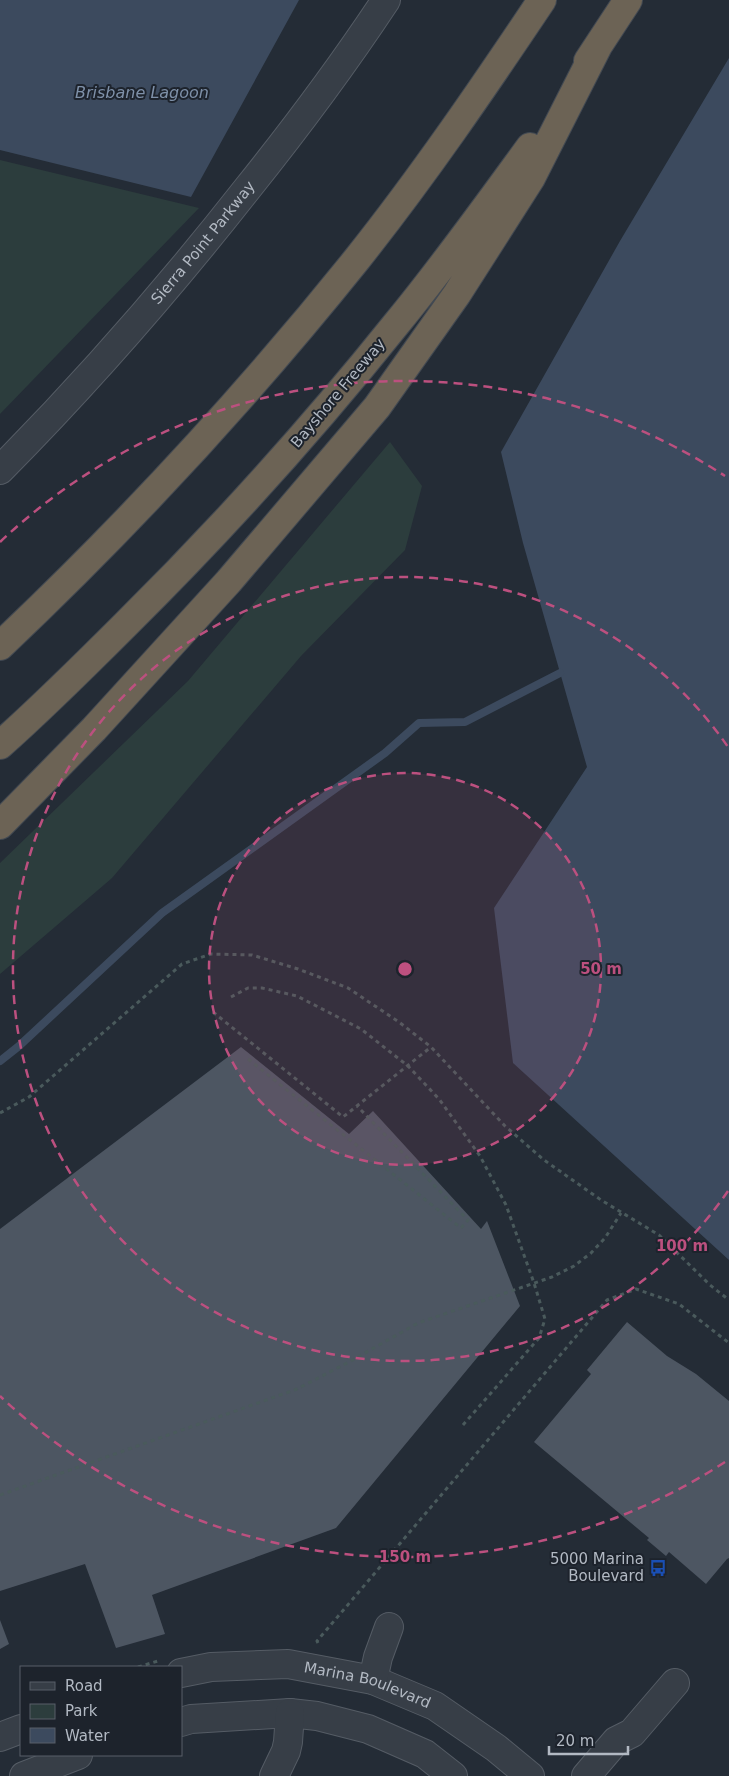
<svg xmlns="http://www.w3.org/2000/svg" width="729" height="1776" font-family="'DejaVu Sans',sans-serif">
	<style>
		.green { fill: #2c3d3d }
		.water { fill: #3c4a5e }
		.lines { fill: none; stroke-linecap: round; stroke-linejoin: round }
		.stream { stroke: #3c4a5e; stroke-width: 8 }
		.building { fill: #4d5662 }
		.minor-casing { stroke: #555c65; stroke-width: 30 }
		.highway-casing { stroke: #424952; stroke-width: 30 }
		.path { stroke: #4a5a5c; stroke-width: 3; stroke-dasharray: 4 4; stroke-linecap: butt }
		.minor { stroke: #373e47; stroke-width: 28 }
		.highway { stroke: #6c6355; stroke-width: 28 }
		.ring { fill: none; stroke: #bc507f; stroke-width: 2.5; stroke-dasharray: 9 6 }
		.labels { text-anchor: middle; stroke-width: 4; stroke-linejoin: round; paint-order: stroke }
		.street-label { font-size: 15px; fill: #b2b9c3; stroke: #1d232c }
		.poi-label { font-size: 15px; fill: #b2b9c3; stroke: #1d232c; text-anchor: end }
		.water-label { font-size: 16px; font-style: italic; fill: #7e90a8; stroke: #1d232c }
		.centre { fill: #bc507f; stroke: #1d232c; stroke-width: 2.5 }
		.ring-label { font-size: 15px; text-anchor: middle; font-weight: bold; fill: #bc507f; stroke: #1d232c; stroke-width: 4; stroke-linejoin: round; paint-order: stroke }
	</style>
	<rect width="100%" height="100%" fill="#242c36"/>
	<!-- green -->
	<path class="green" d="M0 160 199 208 0 414Z
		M390 442 422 486 405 550 301 656 112 878 0 974V863L188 681Z"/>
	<!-- water -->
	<path class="water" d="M0 0H299L191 197 0 150Z
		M729 58V1260L513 1063 494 908 587 767 523 543 501 452 620 241Z"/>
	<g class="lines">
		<!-- stream -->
		<path class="stream" d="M0 1061 19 1046 162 913 385 753 419 723 465 722 560 673"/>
	</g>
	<!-- building -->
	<path class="building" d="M241 1047 349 1134 373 1111 481 1229 487 1221 520 1306 336 1528 152 1595 165 1634 116 1648 85 1564 0 1591V1229Z
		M627 1322 667 1356 696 1374 729 1401V1558L727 1559 706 1584 669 1552 666 1556 647 1540 649 1538 534 1442 591 1374 587 1370Z
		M0 1620 9 1644 0 1649Z"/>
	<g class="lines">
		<!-- minor casing -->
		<g class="minor-casing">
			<g id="minor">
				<path id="s1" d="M0 470C88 381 170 287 247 189 296 128 343 65 386 0"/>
				<path id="s2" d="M181 1673 211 1667 288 1664 373 1680 435 1706 496 1748 530 1776"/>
				<path d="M373 1680 378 1657 389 1627"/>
				<path d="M181 1722 191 1719 290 1713 317 1716 368 1729 425 1754 453 1776"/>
				<path d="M0 1737 21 1729"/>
				<path d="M24 1776 78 1755"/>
				<path d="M274 1776 286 1751 288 1742 290 1713"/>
				<path d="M586 1776 616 1741 632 1733 675 1683"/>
			</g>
		</g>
		<!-- highway casing -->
		<g class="highway-casing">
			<path id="highway" d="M588 61 628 0
				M0 646C128 525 247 396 357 259 423 176 483 88 542 0
				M0 745C43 707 84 666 125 625 221 530 312 429 397 323 444 266 487 206 530 147
				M0 825 94 729 229 581 377 407 457 294 531 178 598 46"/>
		</g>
		<!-- path -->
		<path class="path" d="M231 997 248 988H262L297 996 361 1029 408 1066 439 1099 480 1156 506 1205 534 1283 545 1319 539 1338 463 1425
			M213 1012 343 1117 431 1047
			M248 1059 461 1228 468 1220 357 1106
			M0 1113 29 1097 182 964 211 954 252 955 298 969 348 988 399 1022 431 1047 505 1126 544 1160 601 1200 659 1235 710 1285 729 1300
			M0 1495 297 1389 349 1362 418 1323 552 1277 574 1266 591 1253 605 1238 621 1213
			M318 1643 317 1641 346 1607 607 1300 636 1289 679 1304 729 1343
			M138 1667 158 1661"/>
		<!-- minor -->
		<use href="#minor" class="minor"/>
		<!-- highway -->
		<use href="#highway" class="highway"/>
	</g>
	<!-- distance rings -->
	<circle cx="405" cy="969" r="196" fill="#bc507f" fill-opacity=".12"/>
	<g class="ring">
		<circle cx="405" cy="969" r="196"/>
		<path d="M728 1191A392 392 0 1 1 728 747"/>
		<path d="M725 1462A588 588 0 0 1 0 1396M0 542A588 588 0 0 1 725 476"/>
	</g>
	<!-- icons -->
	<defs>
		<g id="bus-bare" transform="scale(1.35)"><path d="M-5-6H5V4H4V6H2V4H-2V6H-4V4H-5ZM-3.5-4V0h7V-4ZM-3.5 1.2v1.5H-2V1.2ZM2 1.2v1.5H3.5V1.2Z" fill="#1a4fb4" stroke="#1d232c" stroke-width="2.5" paint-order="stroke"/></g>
	</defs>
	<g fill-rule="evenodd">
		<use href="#bus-bare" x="658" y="1568"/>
	</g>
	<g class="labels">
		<!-- street labels -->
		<g class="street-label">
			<text dy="5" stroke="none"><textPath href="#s1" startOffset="305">Sierra Point Parkway</textPath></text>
			<text transform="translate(338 393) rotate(-50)" y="5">Bayshore Freeway</text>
			<text dy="5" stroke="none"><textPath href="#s2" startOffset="190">Marina Boulevard</textPath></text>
		</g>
		<!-- poi labels -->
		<g class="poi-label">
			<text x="644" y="1564">5000 Marina<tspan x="644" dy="17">Boulevard</tspan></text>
		</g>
		<!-- water labels -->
		<g class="water-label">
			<text x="142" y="98">Brisbane Lagoon</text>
		</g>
	</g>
	<circle cx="405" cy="969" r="8" class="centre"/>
	<g class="ring-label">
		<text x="601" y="974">50 m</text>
		<text x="682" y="1251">100 m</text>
		<text x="405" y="1562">150 m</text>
	</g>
	<!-- legend -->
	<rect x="20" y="1666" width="162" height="90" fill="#1d232c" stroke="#595f68"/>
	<rect x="30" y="1682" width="25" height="8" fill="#373e47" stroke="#595f68"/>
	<text x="65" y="1691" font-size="15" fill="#b2b9c3">Road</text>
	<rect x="30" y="1704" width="25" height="15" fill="#2c3d3d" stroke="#595f68"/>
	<text x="65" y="1716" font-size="15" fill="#b2b9c3">Park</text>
	<rect x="30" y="1728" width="25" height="15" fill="#3c4a5e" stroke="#595f68"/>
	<text x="65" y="1741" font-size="15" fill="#b2b9c3">Water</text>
	<!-- scale -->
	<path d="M549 1746v8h79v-8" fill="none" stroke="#b2b9c3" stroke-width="2.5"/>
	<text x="556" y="1746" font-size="15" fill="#b2b9c3" stroke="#1d232c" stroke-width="4" paint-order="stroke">20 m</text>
</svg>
